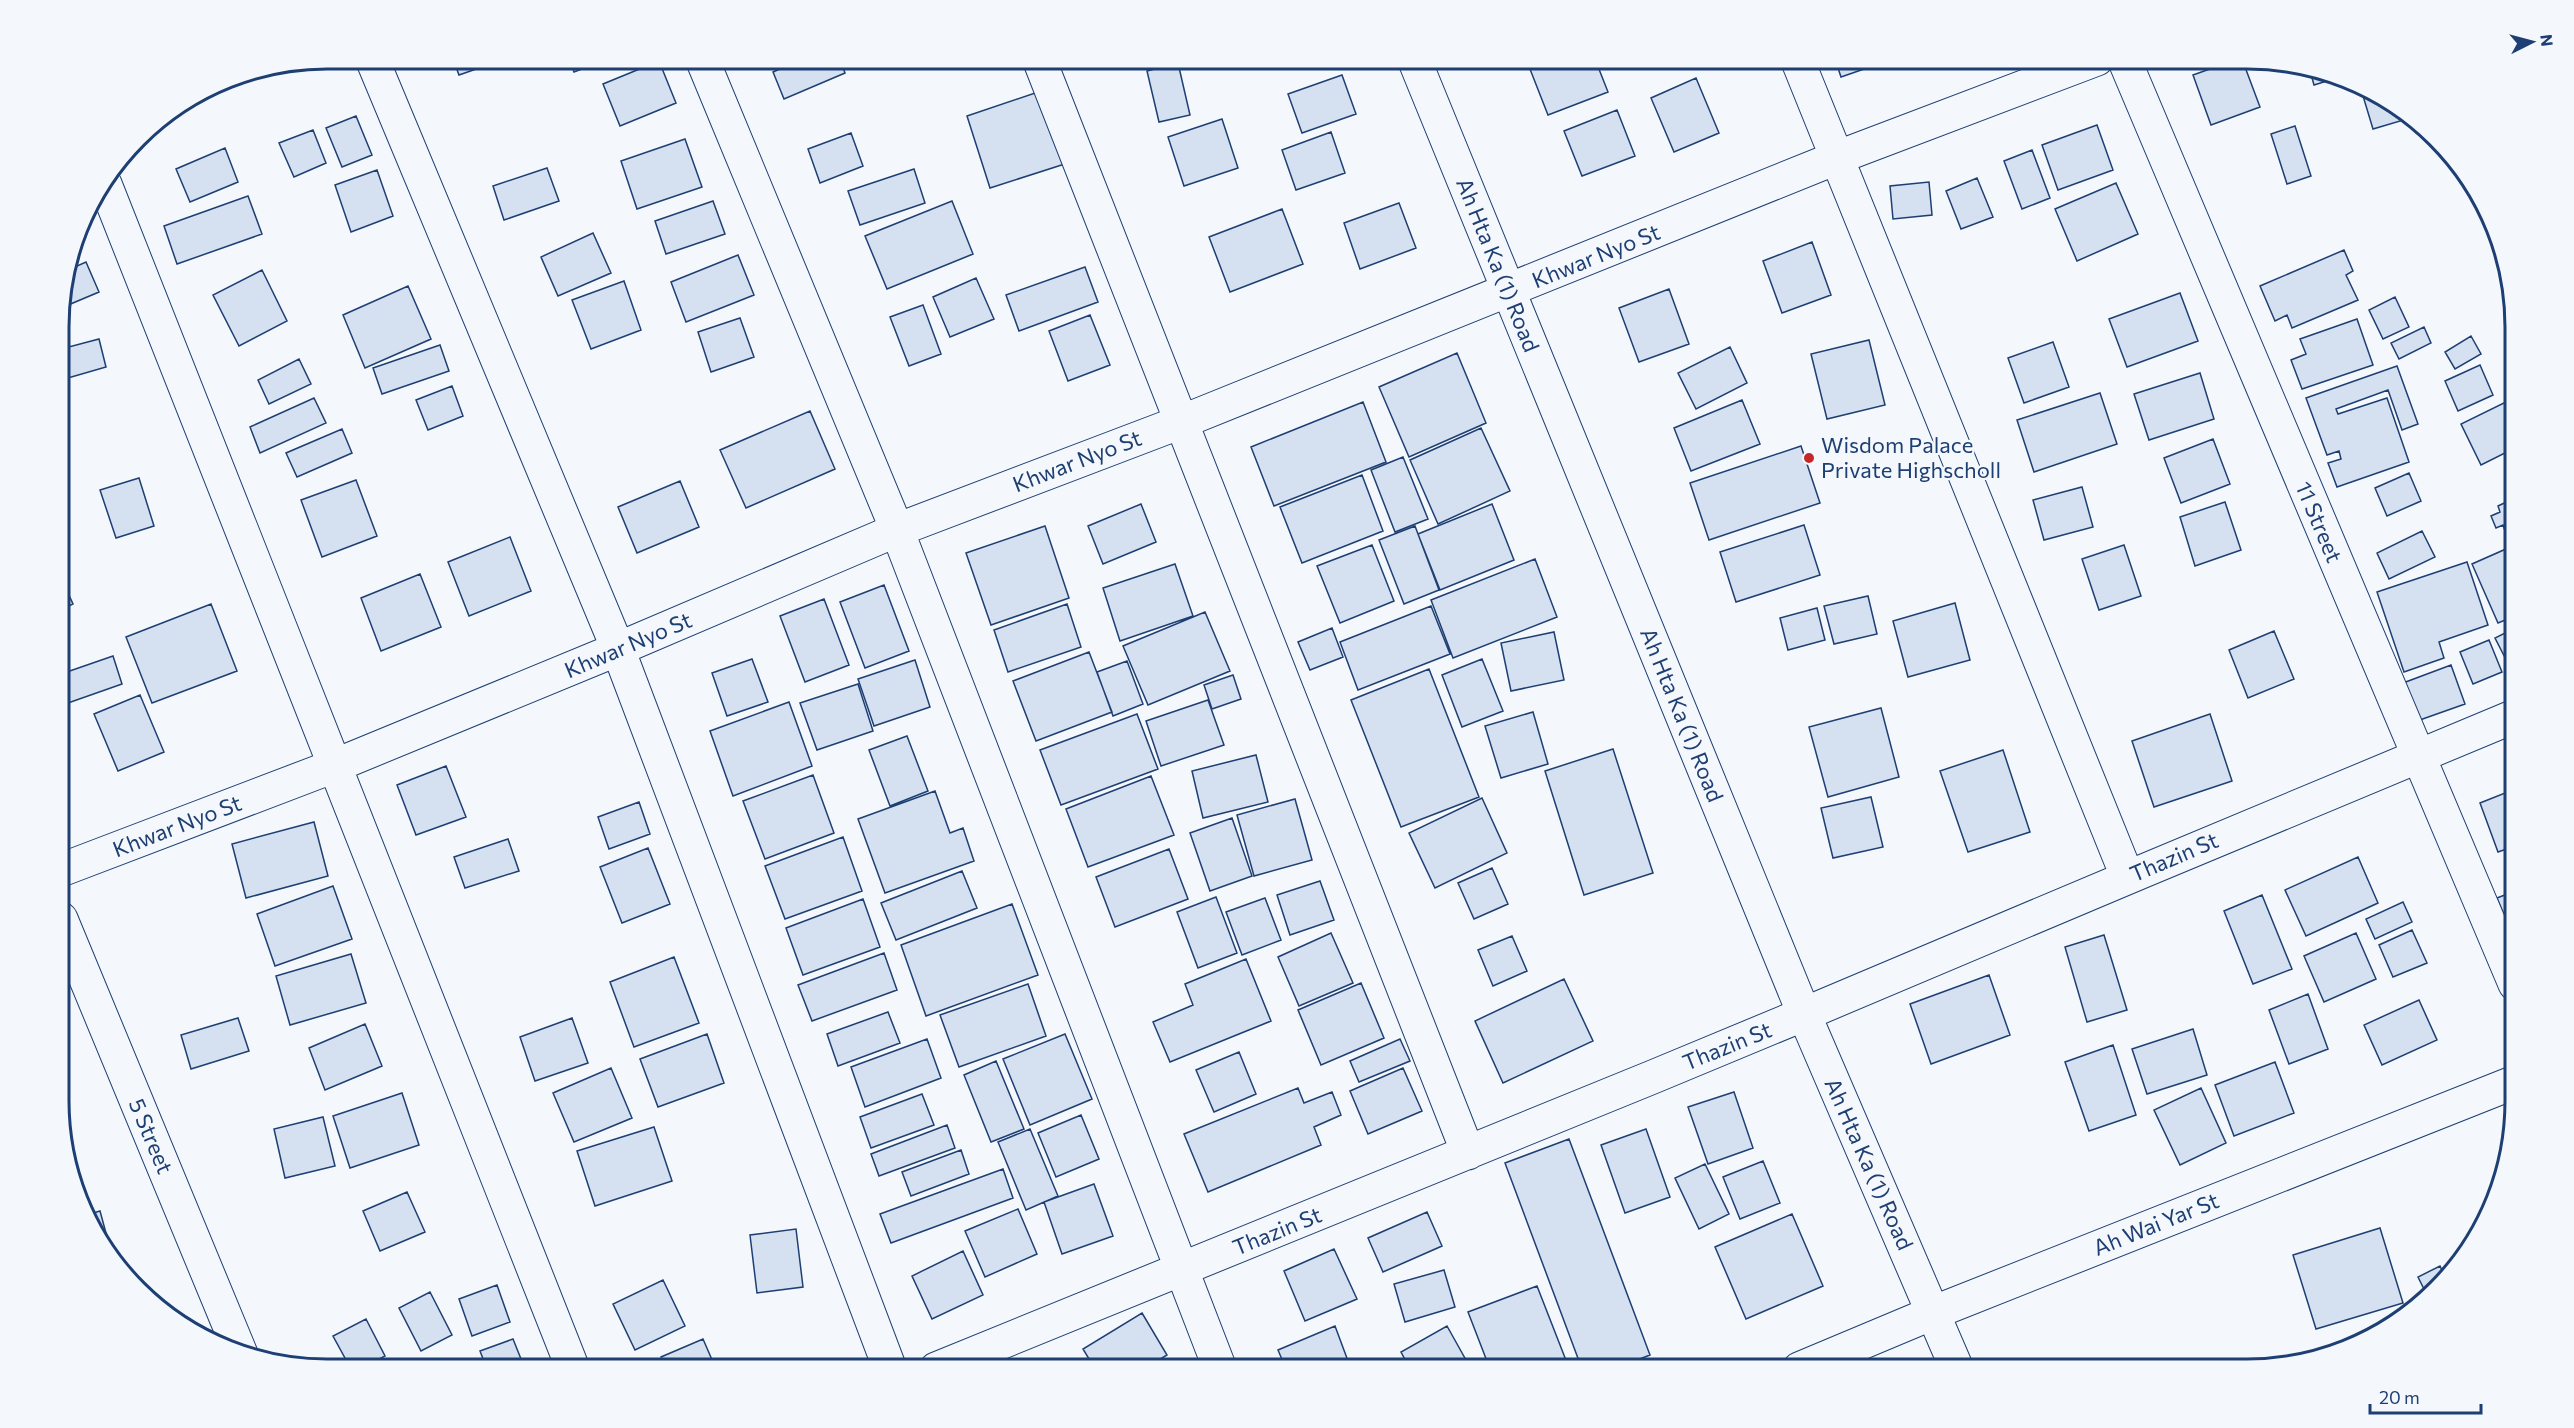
<svg xmlns="http://www.w3.org/2000/svg" width="2574" height="1428" font-family="Commissioner,sans-serif">
	<style>
		.building { fill: #d5e0f0; stroke: #1d3f73; stroke-width: 1.5 }
		.lines { fill: none; stroke-linecap: round; stroke-linejoin: round }
		.minor-casing { stroke: #1d3f73; stroke-width: 35 }
		.tertiary-casing { stroke: #1d3f73; stroke-width: 35 }
		.minor { stroke: #f4f7fb; stroke-width: 33 }
		.tertiary { stroke: #f4f7fb; stroke-width: 33 }
		.poi-dot { fill: #c62828; stroke: #f4f7fb; stroke-width: 2 }
		.labels { text-anchor: middle; stroke-width: 4.5; stroke-linejoin: round; paint-order: stroke }
		.street-label { font-size: 22px; fill: #1d3f73; stroke: #f4f7fb }
		.poi-label { font-size: 22px; fill: #1d3f73; stroke: #f4f7fb; text-anchor: start }
		.rim { fill: none; stroke: #1d3f73; stroke-width: 3 }
	</style>
	<rect width="100%" height="100%" fill="#f4f7fb"/>
	<!-- building -->
	<path class="building" d="M453 59H505L459 75Z
		M569 59H608L574 72Z
		M803 59H840L845 73 784 99 773 72Z
		M1541 59H1595L1608 92 1548 115 1528 64Z
		M1835 59H1893L1841 77Z
		M2238 59H2242L2260 107 2211 125 2193 75Z
		M659 61 676 103 620 126 603 84Z
		M1178 63 1190 115 1159 122 1147 71Z
		M2309 67 2317 68 2340 77 2314 85Z
		M1342 75 1356 114 1302 133 1288 94Z
		M1696 78 1719 133 1674 152 1651 98Z
		M2360 86 2381 94 2407 119 2373 129Z
		M1047 89 1071 162 990 188 967 116Z
		M1617 110 1635 156 1582 176 1564 131Z
		M356 116 372 155 342 167 326 128Z
		M1222 119 1238 168 1184 186 1168 137Z
		M2097 125 2113 170 2058 190 2042 145Z
		M2295 126 2311 176 2287 184 2271 134Z
		M313 130 326 163 294 177 279 143Z
		M1331 132 1345 173 1296 190 1282 150Z
		M851 133 863 166 820 183 808 149Z
		M685 139 702 187 637 209 621 161Z
		M225 148 238 182 190 202 176 169Z
		M2032 150 2050 198 2022 209 2004 161Z
		M547 168 559 201 504 220 493 186Z
		M914 169 925 203 860 225 848 191Z
		M377 170 393 216 351 232 335 185Z
		M1977 178 1993 217 1961 229 1946 191Z
		M1929 182 1932 215 1893 219 1890 186Z
		M2116 183 2138 234 2077 261 2055 209Z
		M248 196 262 234 177 264 164 226Z
		M713 201 725 234 666 254 655 221Z
		M952 201 973 254 887 289 865 236Z
		M1399 203 1416 248 1360 269 1344 223Z
		M1282 209 1303 264 1230 292 1209 237Z
		M593 233 611 273 558 296 541 257Z
		M1812 242 1831 295 1782 313 1763 261Z
		M2344 250 2353 271 2346 275 2358 300 2292 328 2287 315 2275 321 2260 286Z
		M738 255 754 295 686 322 671 282Z
		M86 262 99 292 61 308V292L68 270Z
		M1085 267 1098 302 1019 331 1006 295Z
		M262 270 287 321 239 346 213 295Z
		M976 278 994 319 950 337 933 297Z
		M624 281 641 330 591 349 572 300Z
		M408 286 431 339 365 368 343 315Z
		M1669 289 1689 344 1639 362 1619 308Z
		M2180 293 2198 341 2127 367 2109 319Z
		M2395 297 2409 327 2383 339 2369 310Z
		M923 305 941 354 909 366 890 317Z
		M1090 315 1110 365 1068 381 1049 331Z
		M740 318 754 357 711 372 698 332Z
		M2357 319 2373 365 2302 389 2291 360 2306 354 2300 339Z
		M2424 327 2431 343 2399 359 2391 343Z
		M2471 336 2481 354 2455 369 2445 352Z
		M99 339 106 367 61 380V349Z
		M1869 340 1885 405 1827 419 1811 354Z
		M2053 342 2069 387 2024 403 2008 358Z
		M440 345 449 371 382 394 373 368Z
		M1730 347 1747 383 1696 409 1678 373Z
		M1457 353 1486 423 1409 457 1379 387Z
		M299 359 311 384 269 404 258 380Z
		M2480 365 2493 395 2458 411 2445 381Z
		M2397 366 2418 424 2402 430 2388 390 2336 409 2338 414 2387 398 2409 462 2337 487 2328 463 2341 459 2339 451 2327 455 2306 398Z
		M2200 373 2214 419 2149 440 2134 394Z
		M452 386 463 416 428 430 416 400Z
		M2100 393 2117 444 2034 472 2017 420Z
		M314 398 326 423 260 453 250 427Z
		M2512 399 2515 405V448L2481 465 2461 424Z
		M1742 400 1760 444 1691 471 1674 428Z
		M1363 402 1386 462 1274 506 1251 447Z
		M810 411 835 469 746 508 720 450Z
		M1481 428 1510 491 1438 524 1410 460Z
		M342 429 352 453 297 477 286 453Z
		M2213 439 2230 484 2181 503 2164 458Z
		M1801 446 1820 503 1709 540 1690 483Z
		M1403 457 1428 519 1395 532 1371 470Z
		M2409 473 2421 501 2387 516 2375 488Z
		M1362 475 1383 531 1302 563 1280 507Z
		M139 478 154 526 116 538 100 490Z
		M356 480 377 536 322 557 301 500Z
		M680 481 699 527 637 553 618 507Z
		M2082 487 2093 527 2044 540 2033 500Z
		M2515 498V531L2506 534 2503 525 2496 528 2491 516 2500 512 2498 506Z
		M2225 502 2241 550 2195 566 2180 517Z
		M1141 504 1156 542 1103 564 1088 526Z
		M1492 504 1514 560 1440 590 1418 534Z
		M1804 525 1820 575 1736 602 1720 552Z
		M1045 526 1069 598 991 625 966 553Z
		M1415 526 1439 590 1404 604 1379 540Z
		M2422 531 2435 557 2389 579 2377 553Z
		M510 537 531 591 469 616 448 562Z
		M1372 545 1394 601 1340 623 1317 566Z
		M2124 545 2141 596 2099 610 2082 559Z
		M2515 545V616L2498 623 2472 564Z
		M1535 559 1557 617 1453 658 1431 600Z
		M2467 562 2488 625 2439 642 2444 658 2404 672 2377 592Z
		M1175 564 1193 616 1120 641 1103 588Z
		M420 574 441 627 381 651 361 598Z
		M62 580 73 604 61 610V581Z
		M884 585 909 651 865 668 840 602Z
		M1868 596 1877 634 1834 644 1824 606Z
		M824 599 849 665 805 682 780 616Z
		M1955 603 1970 660 1908 677 1893 621Z
		M211 604 237 671 152 703 126 637Z
		M1067 604 1081 647 1008 672 994 630Z
		M1431 606 1450 654 1358 690 1340 642Z
		M1817 608 1825 640 1788 650 1780 618Z
		M1205 612 1230 671 1148 705 1123 646Z
		M1332 628 1343 657 1310 670 1298 642Z
		M2515 628V677L2495 638Z
		M2274 631 2294 679 2248 698 2229 650Z
		M1554 632 1564 680 1511 691 1501 643Z
		M2489 640 2502 672 2473 684 2460 652Z
		M1089 652 1112 712 1036 741 1013 681Z
		M113 656 122 684 68 703 61 674Z
		M752 659 768 702 727 716 712 673Z
		M1482 659 1503 711 1462 727 1442 675Z
		M915 660 930 707 874 726 858 679Z
		M1127 661 1143 704 1113 716 1097 672Z
		M2451 665 2465 704 2417 721 2403 683Z
		M1429 669 1479 797 1401 827 1351 700Z
		M1233 675 1241 699 1212 709 1204 685Z
		M858 684 873 731 817 750 800 703Z
		M140 695 164 752 118 771 94 714Z
		M1208 700 1224 745 1161 766 1146 721Z
		M789 702 812 766 733 796 710 731Z
		M1881 708 1899 777 1828 797 1809 727Z
		M1533 712 1548 764 1501 778 1485 726Z
		M1137 714 1158 769 1061 805 1040 750Z
		M2210 714 2232 781 2154 807 2132 741Z
		M907 736 928 791 890 806 869 750Z
		M1613 749 1653 873 1584 895 1545 771Z
		M2003 750 2030 832 1968 852 1940 771Z
		M1256 755 1268 802 1203 818 1192 771Z
		M446 766 466 817 416 835 397 785Z
		M813 775 834 833 765 859 743 801Z
		M1151 776 1174 835 1088 867 1066 809Z
		M2515 789V846L2498 852 2480 803Z
		M935 791 950 833 963 828 974 861 885 893 858 819Z
		M1871 797 1883 847 1833 858 1821 808Z
		M1482 798 1507 853 1435 888 1409 833Z
		M1295 799 1312 860 1254 876 1237 815Z
		M639 802 650 834 609 849 598 817Z
		M1232 818 1252 876 1210 891 1190 833Z
		M314 822 328 876 246 898 232 844Z
		M843 837 862 891 785 919 765 866Z
		M508 839 519 871 465 888 454 857Z
		M648 848 670 904 622 923 600 867Z
		M1169 849 1188 899 1115 927 1096 877Z
		M2358 857 2378 903 2306 936 2285 890Z
		M1492 868 1508 904 1474 919 1458 883Z
		M962 871 977 908 896 940 881 903Z
		M1320 881 1334 920 1290 935 1277 895Z
		M333 886 352 939 275 966 257 914Z
		M2515 891V941L2497 898Z
		M2262 895 2292 969 2253 984 2224 911Z
		M1216 897 1237 953 1198 968 1177 912Z
		M1265 898 1281 940 1242 955 1226 912Z
		M863 899 880 947 803 975 786 928Z
		M2403 902 2412 922 2375 939 2366 919Z
		M1012 904 1038 975 926 1016 901 945Z
		M2412 930 2427 963 2393 977 2379 945Z
		M1331 933 1353 983 1299 1006 1278 957Z
		M2356 933 2376 979 2324 1002 2304 956Z
		M2104 935 2127 1010 2087 1022 2065 947Z
		M1512 936 1527 971 1493 986 1478 950Z
		M884 953 897 990 812 1021 798 985Z
		M351 954 366 1003 290 1025 276 976Z
		M674 957 699 1023 634 1047 610 982Z
		M1246 959 1271 1021 1170 1062 1153 1022 1193 1005 1185 984Z
		M1989 975 2010 1035 1931 1064 1910 1004Z
		M1564 979 1593 1041 1503 1083 1475 1021Z
		M1361 983 1384 1038 1321 1065 1298 1010Z
		M1028 984 1046 1036 959 1067 940 1015Z
		M2308 994 2328 1049 2289 1064 2269 1010Z
		M2419 1000 2437 1040 2382 1065 2364 1025Z
		M888 1012 900 1043 838 1066 827 1034Z
		M238 1018 249 1051 191 1069 181 1035Z
		M572 1018 588 1063 535 1081 520 1037Z
		M365 1024 382 1066 325 1090 309 1048Z
		M2193 1029 2207 1075 2147 1094 2132 1049Z
		M707 1034 724 1083 658 1107 640 1059Z
		M1065 1034 1092 1099 1030 1125 1003 1059Z
		M927 1039 941 1078 865 1107 851 1067Z
		M1400 1039 1410 1061 1359 1082 1350 1061Z
		M2113 1045 2136 1115 2089 1131 2065 1062Z
		M1239 1052 1256 1094 1214 1112 1196 1070Z
		M996 1061 1024 1129 991 1142 964 1075Z
		M2275 1062 2294 1113 2234 1136 2215 1085Z
		M611 1068 632 1118 574 1142 553 1093Z
		M1403 1068 1422 1111 1368 1134 1350 1091Z
		M1298 1088 1304 1103 1332 1092 1341 1115 1314 1127 1321 1145 1208 1192 1184 1134Z
		M2201 1088 2226 1143 2180 1165 2154 1110Z
		M1734 1092 1753 1148 1708 1164 1688 1107Z
		M402 1093 419 1145 350 1168 333 1116Z
		M922 1094 934 1125 871 1148 860 1117Z
		M1081 1115 1099 1159 1056 1177 1038 1133Z
		M323 1117 335 1166 285 1178 274 1129Z
		M947 1125 955 1148 879 1176 871 1154Z
		M654 1127 672 1181 595 1206 577 1151Z
		M1030 1129 1058 1196 1026 1210 998 1142Z
		M1646 1129 1670 1197 1625 1213 1601 1145Z
		M1569 1139 1650 1355 1614 1369H1582L1505 1163Z
		M961 1150 969 1174 911 1196 902 1172Z
		M1763 1161 1780 1203 1740 1219 1723 1177Z
		M1705 1164 1729 1214 1699 1229 1675 1178Z
		M1003 1169 1013 1198 891 1243 880 1214Z
		M1094 1184 1113 1236 1062 1254 1044 1202Z
		M407 1192 425 1232 380 1251 363 1211Z
		M1018 1209 1037 1254 985 1277 965 1231Z
		M100 1211 113 1259 104 1250 90 1214Z
		M1427 1212 1442 1246 1383 1272 1368 1238Z
		M1792 1214 1823 1286 1746 1319 1715 1247Z
		M2380 1228 2403 1303 2316 1329 2293 1255Z
		M796 1229 803 1287 757 1293 750 1235Z
		M1334 1249 1357 1299 1305 1321 1284 1271Z
		M963 1251 983 1295 932 1319 912 1276Z
		M2440 1266 2446 1279 2428 1297 2418 1277Z
		M1444 1270 1455 1307 1405 1322 1394 1284Z
		M663 1280 685 1326 635 1350 613 1304Z
		M497 1285 510 1322 472 1336 459 1299Z
		M1537 1286 1569 1368 1490 1369 1468 1312Z
		M430 1292 452 1335 421 1351 399 1308Z
		M1142 1313 1167 1355 1144 1369H1095L1083 1349Z
		M366 1319 385 1356 361 1369H351L333 1336Z
		M1335 1326 1351 1369H1286L1278 1350Z
		M1447 1326 1471 1369H1410L1401 1352Z
		M513 1339 525 1369H487L480 1351Z
		M703 1339 716 1369H666L661 1357Z"/>
	<g class="lines">
		<!-- minor casing -->
		<g class="minor-casing">
			<path id="minor" d="M372 59 618 649 890 1369
				M702 59 897 530 1220 1369
				M1039 59 1468 1153
				M1797 59 2127 876
				M2124 59 2515 984
				M105 184 573 1369
				M61 870 334 766 618 649 897 530 1181 422 1836 158 2097 59
				M61 919 241 1354
				M936 1369C1225 1253 1514 1135 1802 1015 2040 915 2276 814 2515 716"/>
		</g>
		<!-- tertiary casing -->
		<g class="tertiary-casing">
			<path id="tertiary" d="M1414 59 1804 1014 1957 1369
				M1799 1369 1935 1312 2515 1082"/>
		</g>
		<!-- minor -->
		<use href="#minor" class="minor"/>
		<!-- tertiary -->
		<use href="#tertiary" class="tertiary"/>
	</g>
	<!-- markers -->
	<circle class="poi-dot" cx="1809" cy="458" r="6"/>
	<g class="labels">
		<!-- street labels -->
		<g class="street-label">
			<text transform="translate(1596 256) rotate(-22)" y="8">Khwar Nyo St</text>
			<text transform="translate(1498 265) rotate(68)" y="8">Ah Hta Ka (1) Road</text>
			<text transform="translate(1077 461) rotate(-21)" y="8">Khwar Nyo St</text>
			<text transform="translate(2319 522) rotate(67)" y="8">11 Street</text>
			<text transform="translate(628 645) rotate(-23)" y="8">Khwar Nyo St</text>
			<text transform="translate(1682 715) rotate(68)" y="8">Ah Hta Ka (1) Road</text>
			<text transform="translate(177 826) rotate(-21)" y="8">Khwar Nyo St</text>
			<text transform="translate(2174 857) rotate(-23)" y="8">Thazin St</text>
			<text transform="translate(1727 1046) rotate(-22)" y="8">Thazin St</text>
			<text transform="translate(151 1136) rotate(67)" y="8">5 Street</text>
			<text transform="translate(1869 1164) rotate(66)" y="8">Ah Hta Ka (1) Road</text>
			<text transform="translate(2156 1224) rotate(-22)" y="8">Ah Wai Yar St</text>
			<text transform="translate(1277 1231) rotate(-22)" y="8">Thazin St</text>
		</g>
		<!-- poi labels -->
		<g class="poi-label">
			<text x="1821" y="453">Wisdom Palace<tspan x="1821" dy="25">Private Highscholl</tspan></text>
		</g>
	</g>
	<!-- crop -->
	<path d="M0 0H2574V1428H0ZM327 69H2247A258 258 0 0 1 2505 327V1101A258 258 0 0 1 2247 1359H327A258 258 0 0 1 69 1101V327A258 258 0 0 1 327 69Z" fill="#f4f7fb" fill-rule="evenodd"/>
	<path class="rim" d="M327 69H2247A258 258 0 0 1 2505 327V1101A258 258 0 0 1 2247 1359H327A258 258 0 0 1 69 1101V327A258 258 0 0 1 327 69Z"/>
	<!-- north arrow -->
	<g transform="translate(2532 42) rotate(84)" stroke="#f4f7fb" stroke-width="4.5" paint-order="stroke">
	<path d="M0-4.5L10 22L0 15L-10 22Z" fill="#1d3f73"/>
	<text y="-9" font-size="16" font-weight="bold" text-anchor="middle" fill="#1d3f73">N</text>
	</g>
	<!-- scale -->
	<path d="M2370 1404v9h111v-9" fill="none" stroke="#1d3f73" stroke-width="3"/>
	<text x="2379" y="1404" font-size="18" fill="#1d3f73" stroke="#f4f7fb" stroke-width="4.5" paint-order="stroke">20 m</text>
</svg>
